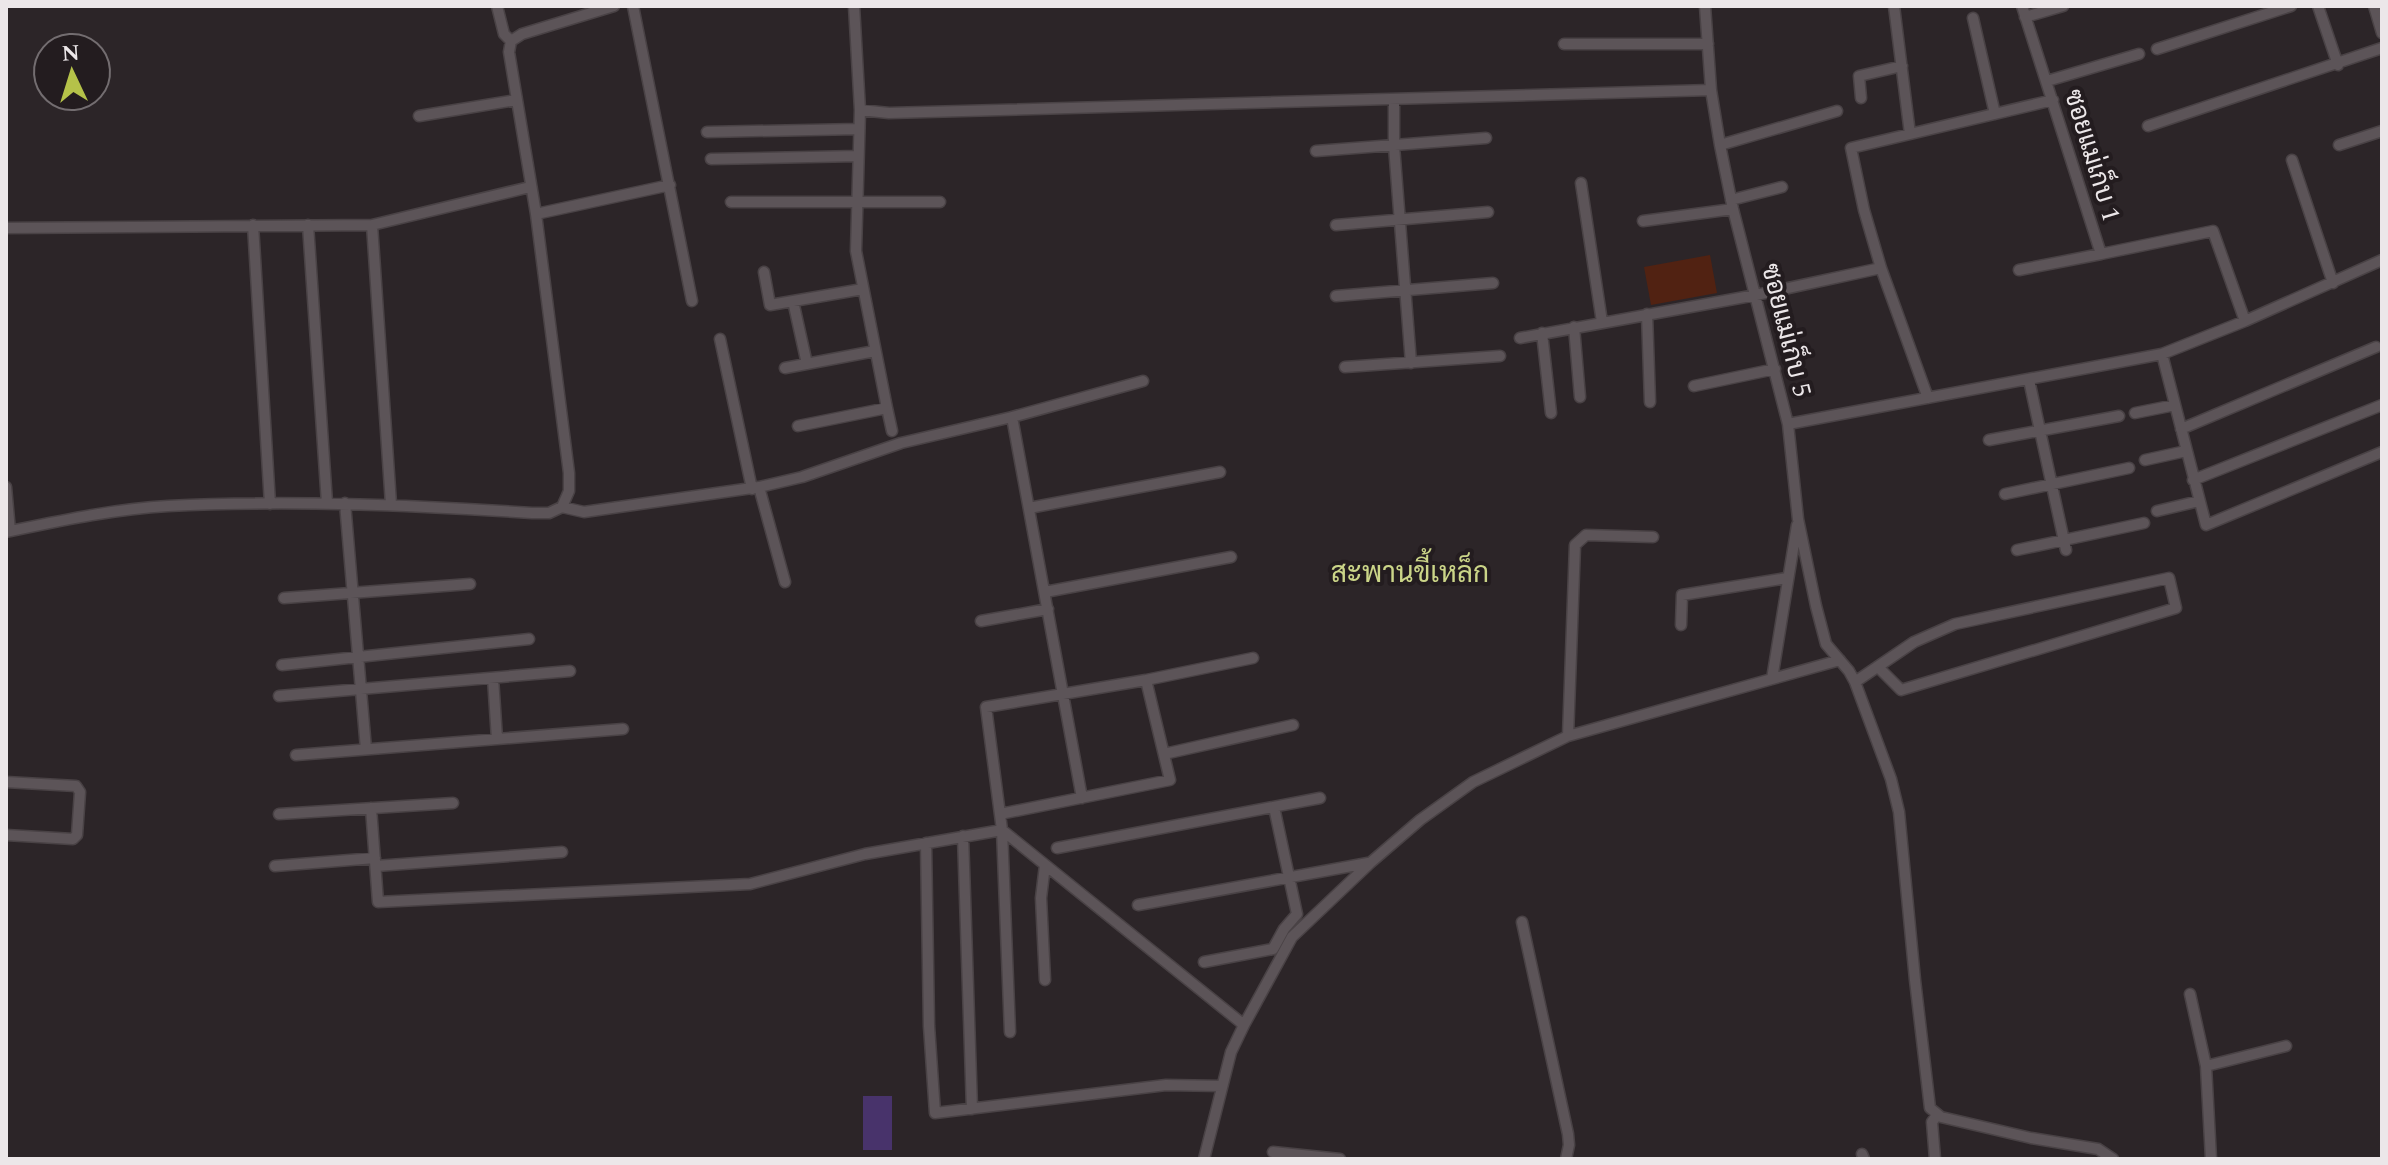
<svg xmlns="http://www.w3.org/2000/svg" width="2388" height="1165" font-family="Spectral,Sarabun,serif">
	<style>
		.green { fill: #512212 }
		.water { fill: #48336b }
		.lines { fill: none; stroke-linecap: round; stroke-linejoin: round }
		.minor-casing { stroke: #494245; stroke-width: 13 }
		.minor { stroke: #5c5458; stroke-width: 10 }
		.labels { text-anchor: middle; stroke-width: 8; stroke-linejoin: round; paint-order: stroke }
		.street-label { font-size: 26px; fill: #ece7e9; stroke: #231c1f }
		.neighbourhood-label { font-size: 28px; fill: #cbd588; stroke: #231c1f }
	</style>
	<rect width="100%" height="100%" fill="#2c2528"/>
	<!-- green -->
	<path class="green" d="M1710 255 1717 293 1651 305 1644 267Z"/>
	<!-- water -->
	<path class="water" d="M863 1096H892V1150H863Z"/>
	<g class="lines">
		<!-- minor casing -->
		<g class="minor-casing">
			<path id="minor" d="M497 6 504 34 511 41
				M633 6 692 301
				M1705 6 1711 90 1720 145 1733 209 1788 424 1798 519 1816 606 1826 644 1849 671 1855 682 1891 779 1899 812 1915 980 1930 1108 1941 1117 2031 1138 2098 1149 2113 1159
				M1894 6 1910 134
				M2022 6 2101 254 2213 231 2245 321
				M2318 6 2338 65
				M2374 6 2382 33
				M2025 17 2063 6
				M1973 18 1995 114
				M1564 44H1708
				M2157 49 2291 6
				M2047 81 2139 54
				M1861 98 1859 76 1902 66
				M1394 100V146L1411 363
				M860 110 889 113 1711 90
				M419 116 516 100
				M2148 126 2382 48
				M707 132 858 129
				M1720 145 1837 111
				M2339 145 2382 131
				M1316 151 1486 138
				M711 159 858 156
				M2292 160 2333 283
				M1581 183 1602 322
				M1731 200 1782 187
				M731 202H940
				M536 214 670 185
				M1643 221 1733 209
				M253 225 270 504
				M308 225 327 503
				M372 225 391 504
				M1336 225 1488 212
				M6 228 372 225 530 187
				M1881 268 1928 398
				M2019 270 2101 254
				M764 272 770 305 863 289
				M1336 296 1493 283
				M793 301 807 364
				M1647 314 1650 402
				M1574 327 1580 397
				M1542 333 1551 413
				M1520 338 1756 295 1881 268 1864 210 1851 148 2053 100
				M720 339 752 489
				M2162 354 2206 525 2382 452
				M1345 367 1500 356
				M785 368 875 351
				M2029 380 2066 550
				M1694 386 1775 369
				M887 408 892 431
				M2135 413 2175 405
				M1012 417 1082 798
				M1788 424 2162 354 2245 321 2382 260
				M798 426 887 408 856 251 860 110 854 6
				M2181 429 2376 347
				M1989 440 2119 416
				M2145 460 2186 451
				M2193 480 2382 405
				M6 487 10 531
				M759 487 785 582
				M2005 494 2129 468
				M345 503 366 749
				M562 507 584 512 759 487 802 477 901 443 1012 417 1143 381
				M1029 508 1220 472
				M2157 511 2199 501
				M6 532C59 521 114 509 168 506 290 500 411 505 532 513H549L562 507 569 491V473L536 214 509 52 511 41 522 34 614 6
				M2017 550 2144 523
				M1045 592 1231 557
				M284 598 470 584
				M981 621 1048 609
				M1681 625 1682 595 1787 578
				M282 665 529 639
				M493 678 497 739
				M1772 679 1797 525
				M1855 682 1914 642 1955 624 2169 578 2176 608 1901 690 1878 667
				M279 696 570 671
				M1568 736 1575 545 1586 535 1653 537
				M1164 754 1293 725
				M296 755 623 729
				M6 782 76 786 80 792 77 835 73 839 6 835
				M371 808 378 902 750 884 865 854 1002 830 1244 1025 1231 1052 1204 1159
				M279 814 453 803
				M1000 814 1170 780 1146 680
				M963 836 972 1109
				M926 843 929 1026 935 1113 1166 1085 1222 1086
				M1057 848 1320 798
				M275 866 375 858
				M376 866 562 852
				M1138 905 1368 863
				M1522 922 1568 1134 1569 1145 1566 1159
				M1204 962 1273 949 1284 929 1297 914 1274 807
				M1045 980 1041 898 1045 865
				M2190 994 2206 1066 2211 1159
				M1244 1025 1292 937 1370 863 1420 820 1473 782 1568 736 1840 660
				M1010 1032 1002 830 986 707 1146 680 1253 658
				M2206 1066 2286 1046
				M1273 1152 1340 1159
				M1862 1154 1864 1159
				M1935 1159 1932 1122 1937 1115"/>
		</g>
		<!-- minor -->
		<use href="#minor" class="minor"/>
	</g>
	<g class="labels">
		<!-- street labels -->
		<g class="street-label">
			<text transform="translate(2093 155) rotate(73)" y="9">ซอยแม่เก็บ 1</text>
			<text transform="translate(1787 330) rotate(76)" y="9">ซอยแม่เก็บ 5</text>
		</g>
		<!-- neighbourhood labels -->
		<g class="neighbourhood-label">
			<text x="1410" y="582">สะพานขี้เหล็ก</text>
		</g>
	</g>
	<!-- border -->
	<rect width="2388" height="1165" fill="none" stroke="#ece7e9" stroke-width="16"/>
	<!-- north arrow -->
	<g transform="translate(72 72) rotate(356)"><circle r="38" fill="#231c1f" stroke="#736d70" stroke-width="2"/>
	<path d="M0-6L14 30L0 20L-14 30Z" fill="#b5c249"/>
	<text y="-12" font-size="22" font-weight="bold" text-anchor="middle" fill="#ece7e9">N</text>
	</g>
</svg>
